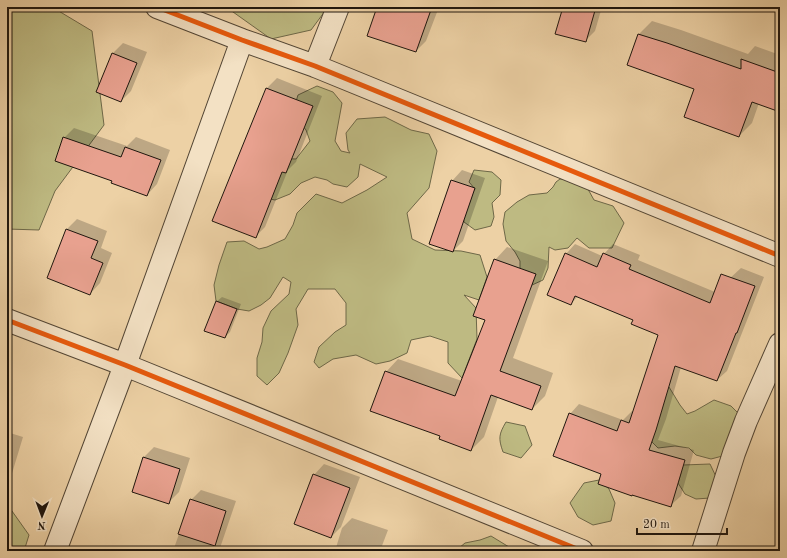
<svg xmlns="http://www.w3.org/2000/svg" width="787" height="558" font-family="'Old Standard TT',serif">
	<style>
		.green { fill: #beba82; stroke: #6e6848 }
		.shadow { fill: #0003 }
		.building { fill: #e8a18f; stroke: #1f160e }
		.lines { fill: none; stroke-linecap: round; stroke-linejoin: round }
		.minor-casing { stroke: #524534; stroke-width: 24 }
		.minor { stroke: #f3e1c4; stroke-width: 22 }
		.cycleway-casing { stroke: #f3e1c4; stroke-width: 8 }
		.cycleway { stroke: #e8590c; stroke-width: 5 }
	</style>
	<rect width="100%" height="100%" fill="#edd1a5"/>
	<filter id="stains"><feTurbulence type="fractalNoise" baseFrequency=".005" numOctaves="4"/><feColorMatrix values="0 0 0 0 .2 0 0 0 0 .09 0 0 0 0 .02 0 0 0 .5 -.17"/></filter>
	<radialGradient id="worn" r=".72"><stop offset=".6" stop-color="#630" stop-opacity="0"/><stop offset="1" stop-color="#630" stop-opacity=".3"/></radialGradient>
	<!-- green -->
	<path class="green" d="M7 7H52L92 31 104 125 55 191 39 230 7 229Z
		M226 7H328L311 30 271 39Z
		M317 86 333 92 342 103 335 141 341 151 350 153 348 150 346 133 357 119 385 117 411 130 429 134 437 151 429 188 407 213 412 239 435 250 461 251 480 255 487 277 479 300 464 295 476 308 477 339 462 378 448 363V342L430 336 411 340 407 353 390 361 376 364 356 355 333 359 319 368 314 362 319 347 335 332 346 325V303L335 289H308L296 309 298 325 288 353 279 373 267 385 257 376V358L262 342 263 328 271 311 289 294 291 282 283 277 270 298 261 305 249 311 237 309 216 301 214 285 219 265 227 242 244 241 259 249 267 247 285 239 293 225 297 213 316 194 342 203 367 190 387 177 360 164 358 177 347 187 333 184 327 180 315 177 301 183 290 194 275 200 255 196 270 158 296 159 310 141 306 130 298 120 294 108 298 95Z
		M474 170 492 172 501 180 500 195 492 203 494 217 491 226 475 230 464 222 462 208 475 189 469 182Z
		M560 179H580L589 191 594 200 613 206 624 223 612 248H589L577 238 568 248 555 250 549 247 548 268 543 280 532 285 520 277V261L515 252 506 241 503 224 505 212 517 202 529 195 547 193 553 187 556 182Z
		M669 387 680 405 687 414 695 411 714 400 731 406 746 421 734 453 711 459 696 455 689 448 675 446 658 448 652 442 643 395Z
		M506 422 525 426 532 445 521 458 503 452C498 438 499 434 506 422Z
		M710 464 719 483 710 498 696 499 685 494 678 483 683 465Z
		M599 480 609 489 615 503 611 521 593 525 578 517 570 503 584 483Z
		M7 504 29 535 24 551H7Z
		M491 536 509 547 519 551H458L459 548 465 543 480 540Z"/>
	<!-- shadow -->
	<path class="shadow" d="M381 7H439L426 41 416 51Z
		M564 7H602L595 31 585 41Z
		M652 21 681 30 748 54 755 46 780 55V111L759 103 752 123 739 136 695 88 639 34Z
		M123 43 147 52 131 91 121 101 98 92 113 53Z
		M277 78 322 96 296 162 288 170 265 227 255 237 267 88Z
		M74 128 127 146 136 137 170 150 157 184 147 195 113 180 64 138Z
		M462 170 485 178 463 241 453 251 452 181Z
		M77 219 107 231 101 248 112 253 100 283 90 294 48 277 67 229Z
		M575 244 602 256 604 254 613 244 640 255 638 260 715 292 741 268 764 277 727 371 717 380 681 367 666 419 658 440 694 450 681 496 671 505 633 494 602 473 570 414 579 404 623 420 632 411 634 412 659 334 634 320 578 296 571 304 566 254Z
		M507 247 548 261 513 358 553 373 545 396 532 409 498 397 484 437 471 450 442 435 386 372 398 359 462 381 486 320 495 260Z
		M222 297 241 304 230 332 225 337 216 302Z
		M7 432 23 437 10 480 7 482Z
		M154 447 190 458 179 492 168 503 133 491 144 457Z
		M324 464 360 477 341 527 331 537 314 475Z
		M201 490 236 501 219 551H173L191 500Z
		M352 518 388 530 380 551H335L342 528Z"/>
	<!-- building -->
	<path class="building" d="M377 7H432L416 52 367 36Z
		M563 7H596L586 42 555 34Z
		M638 34 667 43 741 69V59L780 73V112L752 102 739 137 684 117 694 89 627 65Z
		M112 53 137 63 121 102 96 92Z
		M266 88 313 106 286 173 282 172 256 238 212 221Z
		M63 137 121 157 125 147 161 160 147 196 111 183 112 181 55 161Z
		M451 180 475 188 453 252 429 244Z
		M66 229 98 241 91 258 103 263 90 295 47 278Z
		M565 253 597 267 603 253 631 265 629 269 710 303 721 274 755 286 737 333H736L717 381 675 366 656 430 649 450 685 460 671 507 632 495V496L598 484 601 474 553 456 569 413 617 431 621 420 629 423 658 335 631 324 633 320 575 296 571 305 547 295Z
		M494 259 536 274 500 371 541 386 532 410 491 395 471 451 439 439 440 436 370 411 385 371 455 396 485 320 473 316Z
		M216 301 237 309 225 338 204 331Z
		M143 457 180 469 169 504 132 492Z
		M313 474 350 488 331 538 294 524Z
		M190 499 226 511 215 546 178 534Z"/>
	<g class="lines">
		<!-- minor casing -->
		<g class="minor-casing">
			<path id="minor" d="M157 7 242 40 315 66 780 256
				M315 66 338 7
				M7 320 125 365 582 551
				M55 551 125 365 242 40
				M703 551 734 453 746 421 780 344"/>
		</g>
		<!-- minor -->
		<use href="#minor" class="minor"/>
		<!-- cycleway casing -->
		<g class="cycleway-casing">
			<path id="cycleway" d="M157 7 242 40 315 66 780 256
				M7 320 125 365 582 551"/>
		</g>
		<!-- cycleway -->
		<use href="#cycleway" class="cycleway"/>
	</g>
	<!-- margin -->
	<rect width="787" height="558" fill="none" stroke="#edd1a5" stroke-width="24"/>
	<rect x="8" y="8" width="771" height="542" fill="none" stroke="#1f160e" stroke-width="2"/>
	<rect x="12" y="12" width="763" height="534" fill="none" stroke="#1f160e"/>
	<!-- north arrow -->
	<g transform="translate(42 516) rotate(181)" stroke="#f3e1c4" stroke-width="3" paint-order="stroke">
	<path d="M0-3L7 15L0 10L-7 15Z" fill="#1f160e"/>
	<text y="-6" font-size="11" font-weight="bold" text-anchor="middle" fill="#1f160e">N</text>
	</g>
	<!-- scale -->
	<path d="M637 528v6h90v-6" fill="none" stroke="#1f160e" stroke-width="2"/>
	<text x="643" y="528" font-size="12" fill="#1f160e" stroke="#f3e1c4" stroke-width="3" paint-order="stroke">20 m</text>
	<rect width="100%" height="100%" filter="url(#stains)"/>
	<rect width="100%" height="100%" fill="url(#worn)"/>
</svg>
